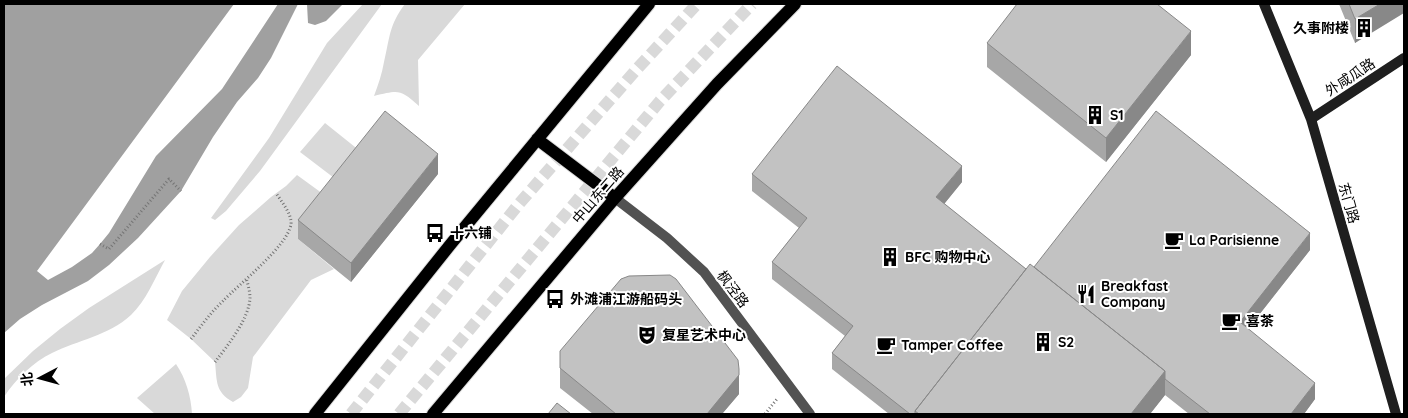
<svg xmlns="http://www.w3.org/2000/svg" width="1408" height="418" font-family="Quicksand,'Noto Sans SC',sans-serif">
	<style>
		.green { fill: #d9d9d9 }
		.water { fill: #a0a0a0 }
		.pier { fill: #fff }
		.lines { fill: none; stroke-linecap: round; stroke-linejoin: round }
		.primary-tunnel { stroke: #d9d9d9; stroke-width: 12; stroke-dasharray: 12 6; stroke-linecap: butt }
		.primary-casing { stroke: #dbdbdb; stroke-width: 14 }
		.path { stroke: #747474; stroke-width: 3; stroke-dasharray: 1 2.5; stroke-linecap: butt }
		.street { stroke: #525252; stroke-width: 10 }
		.secondary { stroke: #1f1f1f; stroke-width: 10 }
		.primary { stroke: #000; stroke-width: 12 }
		.wall { fill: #a7a7a7 }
		.shaded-wall { fill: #888 }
		.building { fill: #c2c2c2; stroke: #888 }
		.labels { text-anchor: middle; stroke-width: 4; stroke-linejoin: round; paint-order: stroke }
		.poi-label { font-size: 14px; font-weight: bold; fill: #000; stroke: #fff; text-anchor: start }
		.street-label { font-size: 14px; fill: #000; stroke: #fff }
	</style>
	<rect width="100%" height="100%" fill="#fff"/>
	<!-- green -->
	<path class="green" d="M363 4H382L260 171 226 211 215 220 211 218 269 138 327 43Z
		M405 4H465L418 60 419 106C400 89 399 90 374 96 378 85 382 74 384 62 390 37 389 25 405 4Z
		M325 123 365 155 342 184 300 152Z
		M297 175 330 199 298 239 334 269 311 280 253 357 248 388 241 397 233 402C215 392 217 381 215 362L191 339 167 320 182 291 210 257 239 225 271 197 286 186Z
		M165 260C155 278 146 301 131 315 108 336 78 340 52 353 33 362 15 380 4 397V379L33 351 60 329 89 308Z
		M176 364C186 379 191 396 192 414H155L137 398Z"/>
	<!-- water -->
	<path class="water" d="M4 4H298L271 58 258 78 237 102 213 137 181 191 138 238 109 265 88 281 42 305 20 319 4 333Z
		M307 4H343L326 21 315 25 308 23Z"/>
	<!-- pier -->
	<path class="pier" d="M234 4H278L222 89 156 156 109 233 100 244 92 253 72 267 48 280 37 271Z"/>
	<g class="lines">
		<!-- primary-tunnel -->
		<path class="primary-tunnel" d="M351 414 518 205 636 70 697 4
			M399 414 660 101 752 4"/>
		<!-- primary casing -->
		<g class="primary-casing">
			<path id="primary" d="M537 139 615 198
				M315 414 450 245 649 4
				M433 414 615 198 717 84 795 4"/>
		</g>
		<!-- path -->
		<path class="path" d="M100 244 109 249 169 179 181 191
			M191 339C201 326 211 312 223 301 239 284 288 246 291 224 292 214 281 201 276 193
			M215 362C228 345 249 319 250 298 250 292 248 284 246 278
			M765 414 777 399"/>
		<!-- street -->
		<path class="street" d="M615 198 667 238 704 272 810 414"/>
		<!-- secondary -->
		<path class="secondary" d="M1264 4 1311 119 1396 414
			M1311 119 1404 58"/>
		<!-- primary -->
		<use href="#primary" class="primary"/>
	</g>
	<!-- wall -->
	<path class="wall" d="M1339 4H1404L1355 43Z
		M987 43 1191 55 1106 162 987 67Z
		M438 174 351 282 298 239V220Z
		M752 174 962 182 944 204 1026 269 1034 267 1310 250 1248 329 1315 399 1304 414H1189L1165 395 1150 414H889L832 369V353L845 336 772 279V262L799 228 752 191Z
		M560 351 739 388V394L722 414H593L560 388Z"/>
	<!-- shaded-wall -->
	<path class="shaded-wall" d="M1380 4H1404V13L1355 43V19Z
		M1191 31V55L1106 162V138Z
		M438 154V174L351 282V263Z
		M962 166V182L936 214V197Z
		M1310 233V250L1240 339V322Z
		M739 369V394L722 414H707Z
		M1165 371V395L1150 414H1131Z
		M1315 383V399L1304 414H1291Z"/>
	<!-- building -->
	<path class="building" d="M1017 4H1157L1191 31 1106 138 987 43Z
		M1349 4H1380L1355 19Z
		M837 66 962 166 936 197 1026 269 915 411V414H910L832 353 853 326 772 262 807 218 752 174Z
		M385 111 438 154 351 263 298 220Z
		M1156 111 1310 233 1240 322 1315 383 1291 414H1210L1165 379V371L1034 267Z
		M1030 264 1165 371 1131 414H919L915 411Z
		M670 275 676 279 738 360 739 369V375L707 414H616L560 368V351L621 279 629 276Z
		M557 403 571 414H548Z"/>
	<!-- icons -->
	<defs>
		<g id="building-bare" transform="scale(1.5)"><path d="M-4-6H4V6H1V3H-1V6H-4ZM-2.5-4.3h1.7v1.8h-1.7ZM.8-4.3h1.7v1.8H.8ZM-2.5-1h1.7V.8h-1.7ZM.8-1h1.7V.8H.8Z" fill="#000" stroke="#fff" stroke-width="2.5" paint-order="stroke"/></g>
		<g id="bus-bare" transform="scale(1.5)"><path d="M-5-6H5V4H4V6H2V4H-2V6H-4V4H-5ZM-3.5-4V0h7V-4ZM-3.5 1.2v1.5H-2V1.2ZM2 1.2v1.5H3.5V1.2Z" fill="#000" stroke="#fff" stroke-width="2.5" paint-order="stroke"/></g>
		<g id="cafe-bare" transform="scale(1.5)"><path d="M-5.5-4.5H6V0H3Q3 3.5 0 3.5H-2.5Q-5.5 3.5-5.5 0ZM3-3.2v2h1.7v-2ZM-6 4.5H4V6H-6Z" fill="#000" stroke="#fff" stroke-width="2.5" paint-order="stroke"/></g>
		<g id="restaurant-bare" transform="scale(1.5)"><path d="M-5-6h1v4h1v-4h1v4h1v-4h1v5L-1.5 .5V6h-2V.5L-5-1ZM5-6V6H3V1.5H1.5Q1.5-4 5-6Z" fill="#000" stroke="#fff" stroke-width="2.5" paint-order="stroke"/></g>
		<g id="theatre-bare" transform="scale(1.5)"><path d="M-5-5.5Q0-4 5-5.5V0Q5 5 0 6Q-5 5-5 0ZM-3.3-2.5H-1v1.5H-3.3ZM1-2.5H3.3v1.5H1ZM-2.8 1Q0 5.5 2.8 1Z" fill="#000" stroke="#fff" stroke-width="2.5" paint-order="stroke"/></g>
	</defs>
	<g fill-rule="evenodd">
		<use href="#building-bare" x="1364" y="28"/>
		<use href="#building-bare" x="1095" y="115"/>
		<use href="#bus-bare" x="435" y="233"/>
		<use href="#cafe-bare" x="1174" y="240"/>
		<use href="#building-bare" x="890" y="257"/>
		<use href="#restaurant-bare" x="1086" y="294"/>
		<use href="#bus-bare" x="555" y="299"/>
		<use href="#cafe-bare" x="1231" y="321"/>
		<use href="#theatre-bare" x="647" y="335"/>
		<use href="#building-bare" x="1043" y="342"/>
		<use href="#cafe-bare" x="886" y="345"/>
	</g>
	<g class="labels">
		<!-- poi labels -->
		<g class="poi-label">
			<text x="1349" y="33" text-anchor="end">久事附楼</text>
			<text x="1110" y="120">S1</text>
			<text x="450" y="238">十六铺</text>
			<text x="1189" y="245">La Parisienne</text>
			<text x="905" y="262">BFC 购物中心</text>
			<text x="1101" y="291">Breakfast<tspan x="1101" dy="16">Company</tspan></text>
			<text x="570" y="304">外滩浦江游船码头</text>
			<text x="1246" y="326">喜茶</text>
			<text x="662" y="340">复星艺术中心</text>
			<text x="1058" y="347">S2</text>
			<text x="901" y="350">Tamper Coffee</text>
		</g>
		<!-- street labels -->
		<g class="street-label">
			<text transform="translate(1350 77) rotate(-33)" y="5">外咸瓜路</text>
			<text transform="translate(598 195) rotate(-49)" y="5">中山东二路</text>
			<text transform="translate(1349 203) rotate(74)" y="5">东门路</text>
			<text transform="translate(733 289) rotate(53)" y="5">枫泾路</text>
		</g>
	</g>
	<!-- border -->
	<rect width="1408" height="418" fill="none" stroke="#000000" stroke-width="10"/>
	<!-- north arrow -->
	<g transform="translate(40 378) rotate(264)" stroke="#ffffff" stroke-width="4" paint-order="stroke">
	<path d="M0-4L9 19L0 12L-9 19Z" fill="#000000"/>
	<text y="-8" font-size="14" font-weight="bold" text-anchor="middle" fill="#000000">北</text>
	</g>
</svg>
